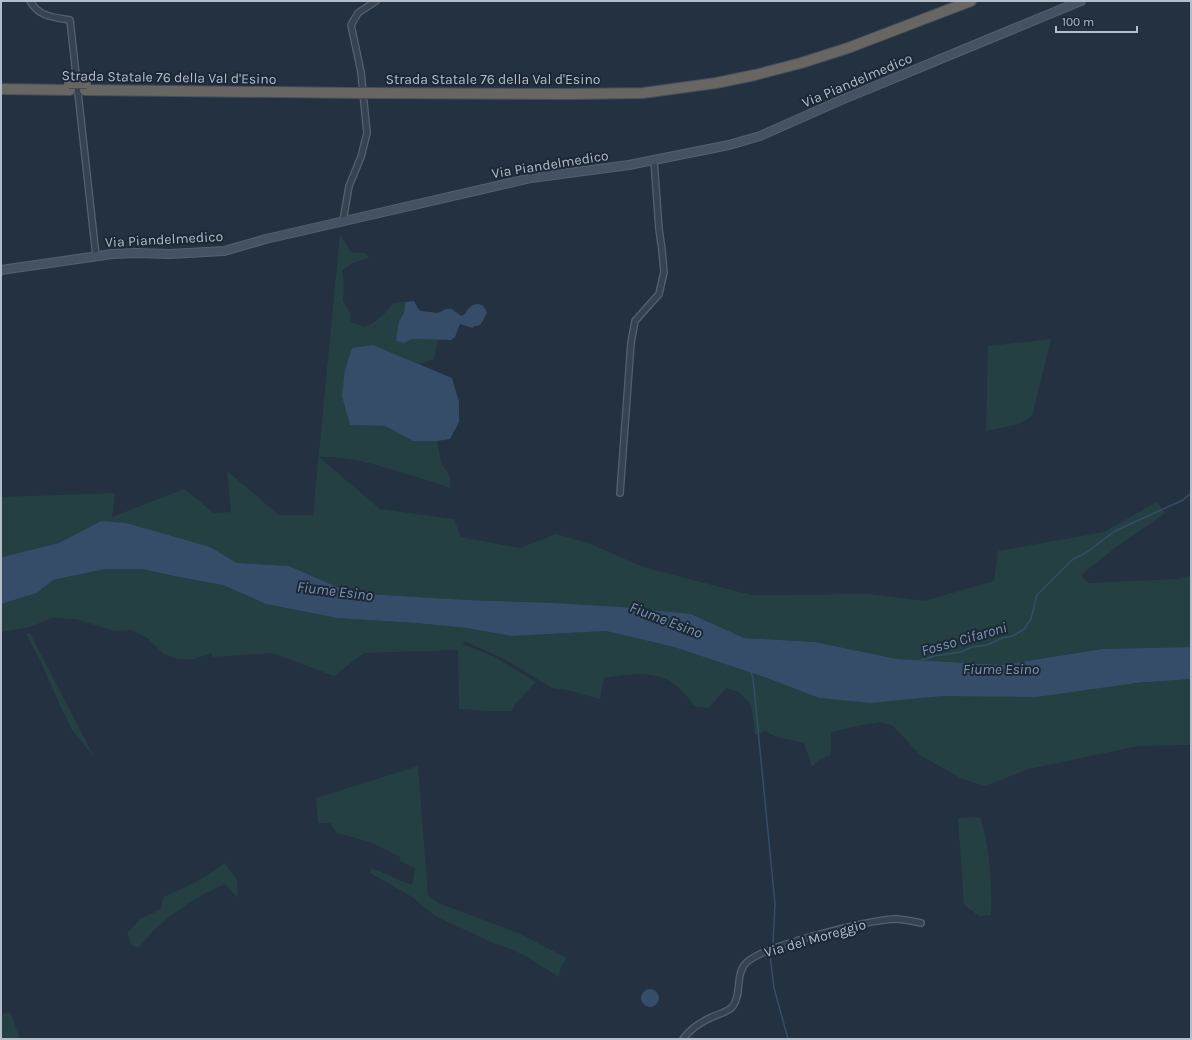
<svg xmlns="http://www.w3.org/2000/svg" width="1192" height="1040" font-family="Karla,sans-serif">
	<style>
		.green { fill: #254042 }
		.water { fill: #364d69 }
		.lines { fill: none; stroke-linecap: round; stroke-linejoin: round }
		.stream { stroke: #364d69; stroke-width: 1.5 }
		.minor-casing { stroke: #55616e; stroke-width: 8 }
		.secondary-casing { stroke: #55616e; stroke-width: 10 }
		.trunk-casing { stroke: #424e5b; stroke-width: 12 }
		.minor { stroke: #384351; stroke-width: 5.5 }
		.secondary { stroke: #455264; stroke-width: 8 }
		.trunk { stroke: #676662; stroke-width: 10 }
		.trunk-bridge-casing { stroke: #424e5b; stroke-width: 12; stroke-linecap: butt }
		.trunk-bridge { stroke: #676662; stroke-width: 10 }
		.labels { text-anchor: middle; stroke-width: 4; stroke-linejoin: round; paint-order: stroke }
		.street-label { font-size: 14px; fill: #b4becb; stroke: #1c2836 }
		.water-label { font-size: 15px; font-style: italic; fill: #7a95b5; stroke: #1c2836 }
	</style>
	<rect width="100%" height="100%" fill="#233141"/>
	<!-- green -->
	<path class="green" d="M340 234 351 252 365 253 369 258 352 263 342 271 344 285 343 301 350 312 351 322 365 327C378 321 385 314 393 303L405 302 404 313 398 321 402 342 407 343 412 339 438 340 434 359 419 364 373 345 350 425 385 426 413 441H437L441 462 450 477V488C435 482 419 478 403 473 375 464 348 456 319 457L380 509 454 519 461 537 520 548 556 534 591 544 643 567 751 595 869 594 924 601 994 581 998 551 1104 532 1157 502 1165 513 1115 548 1081 575 1089 583 1178 579 1191 575V647L1102 649 1002 665 897 659 815 642 744 638 691 614 621 607 555 603 467 600 351 593 289 566 237 563 210 547 101 521 59 543 14 554 1 558V497L115 493 112 517 184 489 214 513 231 512 227 471 279 515H313Z
		M1051 339 1032 416 1019 424 986 431 988 346Z
		M105 569H142L179 577 223 585 266 604 337 618 416 623 467 628 511 636 606 631 674 647 767 678 819 698 870 703 943 696H977L1191 679V745L1139 746 1029 769 985 786 962 779 920 755 893 726 879 722 867 724 831 732V755L819 760 812 767 804 743 777 737 765 731 755 735 751 705 739 692 726 688 709 708 694 706C689 699 684 692 678 687 659 669 628 674 604 678L600 699 567 690 552 688 506 660 464 641 463 644 493 656 536 682 516 703 512 711H488L459 709 458 650 364 653 334 676 272 653 213 657 211 653 195 659H178L164 654 146 637 131 630 115 631 75 619 52 618 30 627 1 632V604L37 593 53 580Z
		M30 633 94 757 72 730 59 703 40 660 26 634Z
		M418 766 428 895 438 903 518 933 567 958 561 966 559 977 529 958 513 950 493 943 435 916 412 897 370 873 371 868 412 885 415 868 400 861V857L370 842 337 833 330 823H318L316 798Z
		M980 817C990 847 992 883 991 915L979 916 964 905 958 818Z
		M225 863 237 880 238 898 225 884C186 902 166 916 138 948L131 944 127 933 140 919 161 909 163 897C186 888 206 877 225 863Z
		M10 1012 19 1036 20 1039H1V1015Z"/>
	<!-- water -->
	<path class="water" d="M414 301 419 310 421 311 438 313 446 309H452L461 316 465 314C470 303 483 299 487 313L481 324 478 326H475L472 328 460 324 455 337 451 340 412 339 405 343 396 341 399 321 404 313 405 302Z
		M373 345 452 378 459 402V422L450 439 437 441H413L385 426 350 425 342 396 345 370 352 348Z
		M101 521 126 523 210 547 237 563 289 566 351 593 467 600 555 603 621 607 691 614 744 638 815 642 897 659 1002 665 1102 649 1191 647V679L1136 683 1036 697 943 696 870 703 819 698 767 678 674 647 606 631 511 636 467 628 416 623 337 618 266 604 223 585 179 577 142 569H105L53 580 37 593 1 604V558L14 554 59 543Z
		M641 998a9 9 0 1 1 18 0a9 9 0 1 1-18 0Z"/>
	<g class="lines">
		<!-- stream -->
		<path class="stream" d="M922 660 934 656 961 652 972 647 987 645 1002 638 1013 636 1024 629 1031 619 1037 595 1072 560 1087 552 1115 531 1183 500 1191 493
			M751 672 753 678 775 904 773 943
			M770 955 774 988 788 1039"/>
		<!-- minor casing -->
		<g class="minor-casing">
			<path id="minor" d="M30 1C39 17 53 17 70 20L96 256
				M343 221 349 186 361 157 367 133 361 72 351 25 358 13 376 1
				M620 493 631 343 635 321 659 294 664 272 662 250 659 229 654 160
				M683 1039C690 1029 701 1022 712 1017 718 1014 729 1012 733 1006 742 994 735 974 746 963 762 946 868 920 894 919 903 919 912 921 921 923"/>
		</g>
		<!-- secondary casing -->
		<g class="secondary-casing">
			<path id="secondary" d="M1 270 112 254 136 253 170 254 224 251 266 239 531 178 629 165 729 145 760 136 839 101 1081 1"/>
		</g>
		<!-- trunk casing -->
		<g class="trunk-casing">
			<path id="trunk" d="M1 89 70 90
				M85 90 356 93
				M368 93 571 94 643 93 716 83 755 75 801 63 848 48 971 1"/>
		</g>
		<!-- minor -->
		<use href="#minor" class="minor"/>
		<!-- secondary -->
		<use href="#secondary" class="secondary"/>
		<!-- trunk -->
		<use href="#trunk" class="trunk"/>
		<!-- trunk-bridge casing -->
		<g class="trunk-bridge-casing">
			<path id="trunk-bridge" d="M69 83H86
				M356 93H368"/>
		</g>
		<!-- trunk-bridge -->
		<use href="#trunk-bridge" class="trunk-bridge"/>
	</g>
	<g class="labels">
		<!-- street labels -->
		<g class="street-label">
			<text transform="translate(169 77) rotate(1)" y="5">Strada Statale 76 della Val d'Esino</text>
			<text x="493" y="84">Strada Statale 76 della Val d'Esino</text>
			<text transform="translate(857 80) rotate(-23)" y="5">Via Piandelmedico</text>
			<text transform="translate(550 164) rotate(-9)" y="5">Via Piandelmedico</text>
			<text transform="translate(164 239) rotate(-3)" y="5">Via Piandelmedico</text>
			<text transform="translate(815 938) rotate(-16)" y="5">Via del Moreggio</text>
		</g>
		<!-- water labels -->
		<g class="water-label">
			<text transform="translate(335 591) rotate(7)" y="5">Fiume Esino</text>
			<text transform="translate(666 620) rotate(21)" y="5">Fiume Esino</text>
			<text transform="translate(964 639) rotate(-16)" y="5">Fosso Cifaroni</text>
			<text x="1001" y="674">Fiume Esino</text>
		</g>
	</g>
	<!-- border -->
	<rect width="1192" height="1040" fill="none" stroke="#b4becb" stroke-width="4"/>
	<!-- scale -->
	<path d="M1056 26v6h81v-6" fill="none" stroke="#b4becb" stroke-width="2"/>
	<text x="1062" y="26" font-size="12" fill="#b4becb" stroke="#1c2836" stroke-width="3" paint-order="stroke">100 m</text>
</svg>
